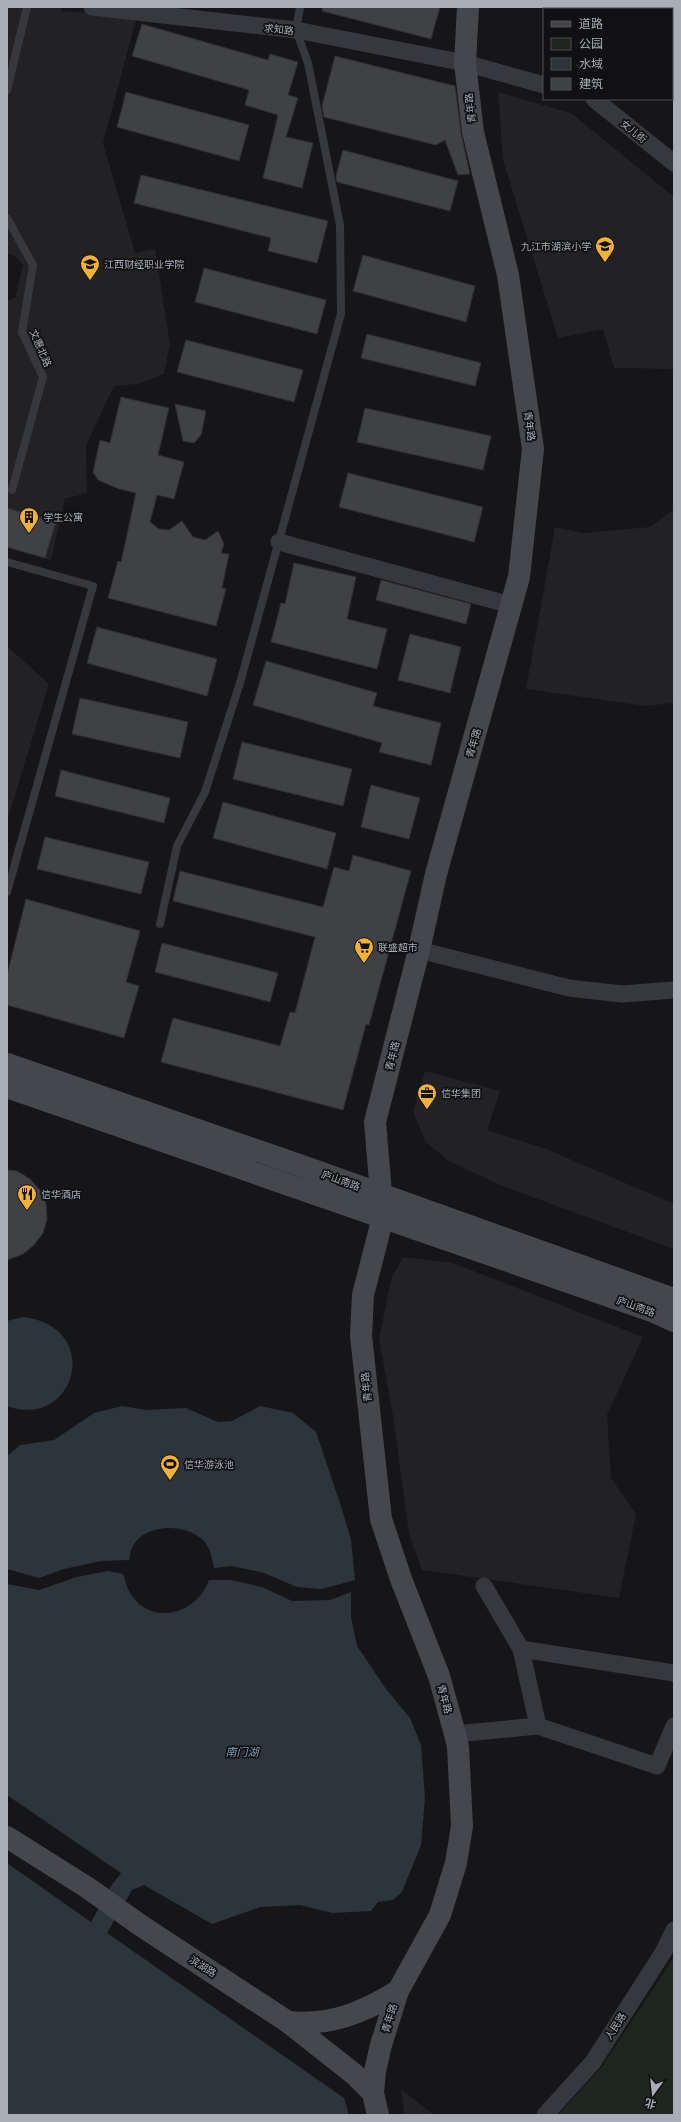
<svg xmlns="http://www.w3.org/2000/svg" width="681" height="2122" font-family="'Work Sans','Noto Sans SC',sans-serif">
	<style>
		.built { fill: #222225 }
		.green { fill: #1e261f }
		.water { fill: #2c353c }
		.building { fill: #404145; stroke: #303034 }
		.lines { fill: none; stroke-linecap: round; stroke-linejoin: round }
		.lane { stroke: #37383d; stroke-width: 8 }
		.street { stroke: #37383d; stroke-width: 17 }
		.secondary { stroke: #45474d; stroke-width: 22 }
		.labels { text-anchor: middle; stroke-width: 3.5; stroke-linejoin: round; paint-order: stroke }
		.street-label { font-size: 10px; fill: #a8adb8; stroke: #111113 }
		.poi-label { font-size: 10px; fill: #a8adb8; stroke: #111113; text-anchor: start }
		.water-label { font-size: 11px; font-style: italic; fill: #7f9bb3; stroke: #111113 }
	</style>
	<rect width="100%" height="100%" fill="#161618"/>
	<!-- built -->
	<path class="built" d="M7 7H61V11L137 16 103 143 135 253 155 249 170 344 164 374 138 384 114 386 86 445 87 493 65 499 51 560 7 548V301L15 298 23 265 14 255 7 254Z
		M498 92 571 113 674 197V369L614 368 603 329 558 338 503 160Z
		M674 497V703L645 706 526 689 555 527 583 533 650 527 673 510Z
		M7 646 49 684 7 821Z
		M425 1071 500 1091 487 1130 546 1149 674 1204V1249L500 1185 449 1161 426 1142 413 1112Z
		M404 1257 453 1263 643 1337 607 1415 611 1478 636 1514 619 1598 422 1570 409 1534 393 1416 379 1339 392 1276Z
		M401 2089 408 2095 434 2115H404Z"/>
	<!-- green -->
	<path class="green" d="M674 1957V2115H558L603 2065Z"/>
	<!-- water -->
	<path class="water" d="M23 1317C105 1327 75 1431 7 1406V1321Z
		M122 1406 146 1410 186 1408 218 1422 232 1421 260 1406 293 1413 316 1432 341 1506 351 1540 355 1580 322 1589 297 1587 264 1573 232 1566 214 1568C212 1558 210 1547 203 1540 184 1523 144 1523 132 1548 130 1551 130 1556 129 1560L101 1561 64 1569 39 1578 7 1569V1456L20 1445 54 1440 94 1413Z
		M108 1571 123 1574C125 1579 126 1584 128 1589 146 1627 196 1617 209 1580H231L262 1587 292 1601 330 1600 351 1592V1617L357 1646 386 1689 410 1718 421 1745 425 1798 421 1845 402 1892 393 1900 378 1902 371 1911 332 1913 300 1905 260 1907 212 1924 144 1885 132 1890 107 1933 344 2098 349 2115H7V1863L91 1922 111 1886 121 1873 7 1795V1584L39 1590 77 1577Z"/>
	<!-- building -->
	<path class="building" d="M323 7H440L431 39 322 11Z
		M142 24 268 60 270 54 298 62 288 95 298 98 286 137 313 143 302 188 263 178 278 115 245 105 249 90 132 56Z
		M335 56 455 86 461 133 470 174 458 175 445 140 436 145 324 117 322 106Z
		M126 92 249 125 239 161 117 127Z
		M343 150 458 181 450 211 337 182 336 176Z
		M141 175 328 221 317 263 268 251 271 238 134 203Z
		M363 255 475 286 466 322 353 291Z
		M204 268 326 300 317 334 195 302Z
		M367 334 481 363 475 386 361 358Z
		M186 340 303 370 294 402 177 372Z
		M121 397 169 408 158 455 184 462 174 499 157 495 150 522 159 529 169 530 182 521 193 537 205 540 218 531 224 544 221 553 229 554 222 588 226 589 216 626 108 598 118 561 121 562 136 493 119 489 98 480 93 472 100 440 110 443Z
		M175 404 206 411 201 435 194 443 183 441Z
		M365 408 491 436 483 470 357 442Z
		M348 473 483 507 474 542 339 507Z
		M7 508 56 522 45 558 7 547Z
		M294 563 356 577 347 619 387 629 377 669 271 642 281 603 285 604Z
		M381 580 471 604 466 624 376 600Z
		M97 627 217 659 207 696 87 663Z
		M410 634 461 647 450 693 398 680Z
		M266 661 377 693 373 706 441 723 431 765 379 752 382 743 253 705Z
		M80 698 188 722 180 758 72 734Z
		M242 742 352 769 343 806 233 779Z
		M61 770 170 798 164 823 55 796Z
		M371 785 420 798 409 839 361 827Z
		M223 802 336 833 327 869 213 838Z
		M45 837 149 862 141 894 37 869Z
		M353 855 411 871 369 1025 366 1024 343 1110 161 1062 173 1018 280 1046 290 1012 295 1013 315 937 173 901 180 871 323 907 334 867 349 871Z
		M26 899 140 931 126 982 139 986 124 1038 7 1005V975Z
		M162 943 278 973 270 1002 155 972Z
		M7 1170 17 1171 30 1179 40 1190 46 1204 47 1219 43 1233 34 1245 23 1254 7 1260Z"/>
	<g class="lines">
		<!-- lane -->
		<path class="lane" d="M7 90 27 7
			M7 218 33 265 22 332 43 377 12 490
			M7 562 93 586 7 892
			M160 924 177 846 205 792 240 683 341 314 340 225 308 63 296 30 300 7"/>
		<!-- street -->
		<path class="street" d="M92 7 296 30 465 63 544 85
			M594 99 674 163
			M279 542 511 605
			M419 950 569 988 622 994 674 990
			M484 1586 521 1649 538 1726
			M521 1649 674 1673
			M455 1734 538 1726 657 1766 674 1726
			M545 2115 593 2062 664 1951 674 1930"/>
		<!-- secondary -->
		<path class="secondary" d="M7 1064 302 1166 674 1299
			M7 1087 652 1311 674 1321
			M7 1837 88 1888 140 1925 288 2022 354 2074 373 2093 378 2115
			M288 2022C331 2026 362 2013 398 1991
			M373 2093 375 2071 381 2045 398 1991 440 1915 456 1863 462 1826 458 1747 455 1734 439 1676 401 1579 381 1519 361 1336 363 1295 383 1217 375 1122 419 950 436 874 519 577 533 449 508 275 473 132 465 63 468 7"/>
	</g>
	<!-- icons -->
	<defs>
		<g id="school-pin" transform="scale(1)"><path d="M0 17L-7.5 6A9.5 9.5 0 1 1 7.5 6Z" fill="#f2b134" stroke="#111113"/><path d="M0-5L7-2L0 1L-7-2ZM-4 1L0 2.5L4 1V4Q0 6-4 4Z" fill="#111"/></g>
		<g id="university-pin" transform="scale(1)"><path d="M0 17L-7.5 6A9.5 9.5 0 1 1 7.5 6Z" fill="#f2b134" stroke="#111113"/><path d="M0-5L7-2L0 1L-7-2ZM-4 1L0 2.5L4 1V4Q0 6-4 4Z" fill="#111"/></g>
		<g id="building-pin" transform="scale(1)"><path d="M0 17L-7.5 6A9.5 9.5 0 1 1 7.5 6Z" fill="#f2b134" stroke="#111113"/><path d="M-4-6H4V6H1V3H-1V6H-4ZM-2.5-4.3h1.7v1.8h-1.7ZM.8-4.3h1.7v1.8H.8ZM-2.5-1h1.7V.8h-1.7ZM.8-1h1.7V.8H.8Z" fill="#111"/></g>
		<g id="supermarket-pin" transform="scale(1)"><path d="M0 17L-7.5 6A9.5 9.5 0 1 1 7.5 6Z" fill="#f2b134" stroke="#111113"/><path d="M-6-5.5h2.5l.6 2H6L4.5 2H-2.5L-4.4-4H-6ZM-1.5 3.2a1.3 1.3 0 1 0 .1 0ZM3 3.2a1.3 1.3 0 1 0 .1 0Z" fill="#111"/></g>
		<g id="office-pin" transform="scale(1)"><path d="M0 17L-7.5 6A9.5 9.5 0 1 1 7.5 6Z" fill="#f2b134" stroke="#111113"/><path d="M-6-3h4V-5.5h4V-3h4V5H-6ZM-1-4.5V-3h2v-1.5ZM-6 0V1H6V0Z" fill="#111"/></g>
		<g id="restaurant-pin" transform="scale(1)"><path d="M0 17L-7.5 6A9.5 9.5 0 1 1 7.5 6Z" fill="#f2b134" stroke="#111113"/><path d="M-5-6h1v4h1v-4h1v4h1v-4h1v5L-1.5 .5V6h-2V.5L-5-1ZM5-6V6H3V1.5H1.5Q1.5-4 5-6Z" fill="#111"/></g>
		<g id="stadium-pin" transform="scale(1)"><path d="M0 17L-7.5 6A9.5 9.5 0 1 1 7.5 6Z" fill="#f2b134" stroke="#111113"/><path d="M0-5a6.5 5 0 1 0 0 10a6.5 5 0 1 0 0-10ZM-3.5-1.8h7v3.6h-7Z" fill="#111"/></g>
	</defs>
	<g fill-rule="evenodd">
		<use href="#school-pin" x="605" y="246"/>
		<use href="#university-pin" x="90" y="264"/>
		<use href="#building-pin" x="29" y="517"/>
		<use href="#supermarket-pin" x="364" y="947"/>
		<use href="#office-pin" x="427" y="1093"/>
		<use href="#restaurant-pin" x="27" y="1194"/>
		<use href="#stadium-pin" x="170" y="1464"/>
	</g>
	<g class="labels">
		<!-- street labels -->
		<g class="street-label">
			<text transform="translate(279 29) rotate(7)" y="4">求知路</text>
			<text transform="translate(470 108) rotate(-97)" y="4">青年路</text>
			<text transform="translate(634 131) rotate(39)" y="4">女儿街</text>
			<text transform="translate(41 348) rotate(67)" y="4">文惠北路</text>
			<text transform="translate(530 426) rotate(82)" y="4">青年路</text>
			<text transform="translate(473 743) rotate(-74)" y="4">青年路</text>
			<text transform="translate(392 1056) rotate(-76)" y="4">青年路</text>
			<text transform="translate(341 1180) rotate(20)" y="4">庐山南路</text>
			<text transform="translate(636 1306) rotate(20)" y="4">庐山南路</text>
			<text transform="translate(366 1387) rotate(-96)" y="4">青年路</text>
			<text transform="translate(445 1699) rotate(75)" y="4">青年路</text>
			<text transform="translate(203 1966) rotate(33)" y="4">滨湖路</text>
			<text transform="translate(389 2018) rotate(-73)" y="4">青年路</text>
			<text transform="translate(615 2026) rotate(-57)" y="4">人民路</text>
		</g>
		<!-- poi labels -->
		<g class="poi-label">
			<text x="591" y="250" text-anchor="end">九江市湖滨小学</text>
			<text x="104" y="268">江西财经职业学院</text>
			<text x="43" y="521">学生公寓</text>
			<text x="378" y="951">联盛超市</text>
			<text x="441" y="1097">信华集团</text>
			<text x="41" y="1198">信华酒店</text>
			<text x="184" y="1468">信华游泳池</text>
		</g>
		<!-- water labels -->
		<g class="water-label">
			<text x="242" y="1756">南门湖</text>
		</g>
	</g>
	<!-- border -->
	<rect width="681" height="2122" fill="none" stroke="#a8adb8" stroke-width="16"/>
	<!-- legend -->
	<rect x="543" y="8" width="130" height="92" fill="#111113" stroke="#4d4f55"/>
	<rect x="551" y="21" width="20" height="6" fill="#45474d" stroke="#4d4f55"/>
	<text x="579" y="28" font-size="12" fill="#a8adb8">道路</text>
	<rect x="551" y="38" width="20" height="12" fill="#1e261f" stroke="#4d4f55"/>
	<text x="579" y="48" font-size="12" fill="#a8adb8">公园</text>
	<rect x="551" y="58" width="20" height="12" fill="#2c353c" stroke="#4d4f55"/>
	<text x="579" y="68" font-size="12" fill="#a8adb8">水域</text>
	<rect x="551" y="78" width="20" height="12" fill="#404145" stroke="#4d4f55"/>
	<text x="579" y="88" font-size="12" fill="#a8adb8">建筑</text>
	<!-- north arrow -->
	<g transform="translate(653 2094) rotate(195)" stroke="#111113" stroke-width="3" paint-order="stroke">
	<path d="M0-3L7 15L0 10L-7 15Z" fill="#a8adb8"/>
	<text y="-6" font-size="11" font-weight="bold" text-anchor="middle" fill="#a8adb8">北</text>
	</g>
</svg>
